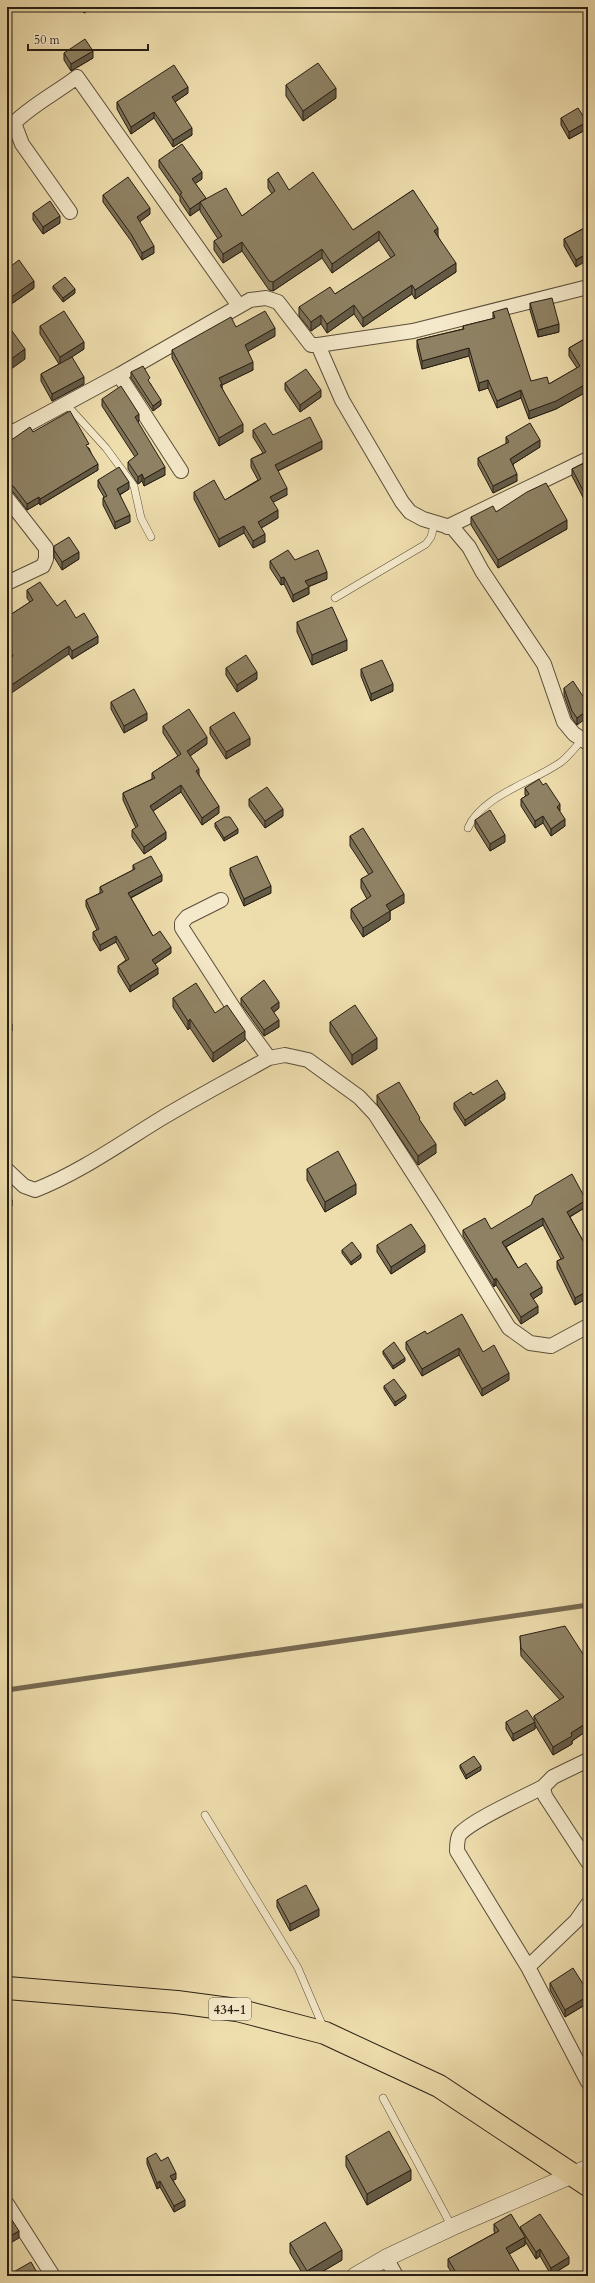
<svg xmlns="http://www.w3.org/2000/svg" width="595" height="2283" font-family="Cardo,serif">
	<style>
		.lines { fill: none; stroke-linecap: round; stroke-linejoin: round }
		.stream { stroke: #776a51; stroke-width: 5 }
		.service-casing { stroke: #5a4e3a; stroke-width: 8 }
		.minor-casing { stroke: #5a4e3a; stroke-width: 16 }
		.tertiary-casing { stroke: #5a4e3a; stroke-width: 18 }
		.primary-casing { stroke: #291f14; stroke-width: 24 }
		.service { stroke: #f4e9ca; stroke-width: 7 }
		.minor { stroke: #f4e9ca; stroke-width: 14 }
		.tertiary { stroke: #f4e9ca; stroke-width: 17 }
		.primary { stroke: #eeddad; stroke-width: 22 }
		.wall { fill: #7b7056; stroke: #291f14 }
		.shaded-wall { fill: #645b46; stroke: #291f14 }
		.building { fill: #8f8264; stroke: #291f14 }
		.labels { text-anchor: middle; stroke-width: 3; stroke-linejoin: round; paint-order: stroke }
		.shield { fill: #f4e9ca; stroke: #665c4b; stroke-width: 1 }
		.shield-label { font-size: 13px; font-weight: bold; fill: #291f14 }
	</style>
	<rect width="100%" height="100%" fill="#eeddad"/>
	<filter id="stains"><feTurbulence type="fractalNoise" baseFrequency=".005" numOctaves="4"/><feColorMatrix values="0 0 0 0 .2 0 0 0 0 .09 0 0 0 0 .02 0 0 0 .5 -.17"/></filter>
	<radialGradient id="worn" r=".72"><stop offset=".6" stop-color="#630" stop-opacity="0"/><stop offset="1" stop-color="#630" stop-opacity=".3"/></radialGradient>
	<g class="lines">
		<!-- stream -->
		<path class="stream" d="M7 1690 588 1605"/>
		<!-- service casing -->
		<g class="service-casing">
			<path id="service" d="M66 404 106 448 134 486 141 518 151 537
				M335 598 426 544 431 537 435 522
				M468 828C481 796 535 781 561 762 569 756 576 746 583 739
				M205 1815 298 1968 324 2029
				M383 2098 452 2227"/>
		</g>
		<!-- minor casing -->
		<g class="minor-casing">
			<path id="minor" d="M70 212 22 144 14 123C32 105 56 93 77 77L239 306
				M318 345 342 400 402 502 410 512 423 519 453 528 469 547 482 571 544 664 564 722 574 734 588 743
				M119 375 181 471
				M7 433 17 430 119 375 250 300 266 298 278 302 311 345H318L413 331 588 287
				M7 498 46 548V559L43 566 7 583
				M447 527 588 459
				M221 900 187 917 182 923V928L242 1021 269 1058
				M7 1170 24 1186 35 1190C79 1173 121 1143 162 1118 197 1097 233 1078 269 1058L285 1055 308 1060 359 1097 375 1114 438 1212 509 1328 530 1343 551 1346 588 1326
				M588 1760 553 1777 543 1787 545 1796 588 1862
				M588 1904 576 1921 528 1967 588 2082
				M528 1967 457 1851C457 1846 457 1838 460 1834 472 1820 526 1796 543 1787
				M7 2204 53 2276
				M386 2258 396 2276"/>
		</g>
		<!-- tertiary casing -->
		<g class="tertiary-casing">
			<path id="tertiary" d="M355 2276 386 2258 452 2227 588 2168"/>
		</g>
		<!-- primary casing -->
		<g class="primary-casing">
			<path id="primary" d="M7 1988 177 2002 237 2010 325 2033 439 2086 588 2185"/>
		</g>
		<!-- service -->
		<use href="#service" class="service"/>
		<!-- minor -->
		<use href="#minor" class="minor"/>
		<!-- tertiary -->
		<use href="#tertiary" class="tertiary"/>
		<!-- primary -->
		<use href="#primary" class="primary"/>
	</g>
	<!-- wall -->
	<path class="wall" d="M81 7H93L84 13Z
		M64 53 93 58 71 71 64 60Z
		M286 85 336 98 303 121 286 96Z
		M188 93 175 102 192 135 173 147 154 118 131 134 117 109V102Z
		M561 118 587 129 569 139 561 125Z
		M159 160 202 179 195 183 206 199 242 216 272 194 268 188V179L289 190 353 230 413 190 438 236 456 272 415 299 412 294 363 327 354 314 327 333 321 324 311 331 299 316V307L335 294 391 258 379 240 332 273 322 258 273 291 269 290 242 251 223 263 214 250V241L218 239 200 211V209L190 216 180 201V197L159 167Z
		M103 195 150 214 139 222 154 253 142 260 131 241 103 202Z
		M33 213 60 223 43 234 33 220Z
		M588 226 576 267 564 246V239Z
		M7 269 34 288 10 305 7 300Z
		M53 286 75 293 63 302 53 289Z
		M530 303 559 332 538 337 530 310Z
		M493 312 531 381 549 384 577 368 569 356V348L588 337V391L556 409 529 419 521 398 497 408 488 388 479 391 469 356 422 369 417 348V340L463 329V326L493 319Z
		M40 326 84 349 68 359 84 384 52 401 41 381V374L59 364 40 334Z
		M236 327 275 336 248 351 253 370 222 385V388L243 432 219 446 172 358V350Z
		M131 372 150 383 161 405 153 411 131 378Z
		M285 383 321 397 300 412 285 390Z
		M102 399 139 421 138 422 165 475 144 486 142 481 138 484 128 469V462L135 457 102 406Z
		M253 430 322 449 278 471 287 495 273 502 278 518 261 528 265 542 253 548 244 533 219 547 194 499V492L225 500 258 480 251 467V459L263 453 253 437Z
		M33 432 89 448 98 470 40 505 39 503 27 510 14 493 7 488V443Z
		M506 437 540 447 513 464 517 481 493 493 478 465V458L506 444Z
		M588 461V507L572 476V469Z
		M98 480 129 489 120 495 130 522 115 529 103 505V498L104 497 98 487Z
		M496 512 567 529 498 568 471 525V517Z
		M54 546 79 559 62 570 54 557Z
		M295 560 327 579 308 587 309 594 293 602 284 584 281 585 270 568V561Z
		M27 590 57 606 76 618 98 643 72 659 69 654 9 659 8 656V648L7 646V617L30 602 27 598Z
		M297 622 347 650 312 665 297 632Z
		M226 668 257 679 237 692 226 675Z
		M361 669 393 691 371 701 361 676Z
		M564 688 588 704 577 725 572 718 564 695Z
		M111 702 147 720 124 733 111 709Z
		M163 726 207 744 190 756 199 775 219 813 202 825 181 792 153 811 166 839 144 854 132 837V830L136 828 123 800V793L152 779V773L178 756 163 733Z
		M210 727 250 745 226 759 210 734Z
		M525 788 560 812 565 826 551 836 543 823 535 828 521 806V799L526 796 525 795Z
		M249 799 283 816 265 828 249 806Z
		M475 820 505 842 490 851 475 827Z
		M215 823 238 833 224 841 215 827Z
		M350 836 404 903 390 911V920L363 937 351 918V909L367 899 361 888V879L369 875 350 846Z
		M133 865 162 881 131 898 153 936 171 953 155 964 158 974 130 992 118 972V966L126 960 116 942 100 951 93 939V932L97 930 86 906V900L100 893V887L133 870Z
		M230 868 271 893 244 906 230 875Z
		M173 998 215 1013 245 1040 213 1062 190 1028 188 1030 173 1007Z
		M241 998 279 1008 273 1013 279 1027 264 1036 241 1004Z
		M330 1022 377 1049 352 1065 330 1032Z
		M377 1095 420 1121 436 1153 418 1165 377 1104Z
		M473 1095 505 1099 465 1126 454 1109V1103Z
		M307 1169 356 1194 325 1212 307 1180Z
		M586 1207 570 1217 588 1250V1298L575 1305 557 1268V1261L561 1259 543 1225 506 1247 518 1268 542 1293 533 1299 538 1313 521 1324 496 1285 494 1287 463 1236V1230L491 1229Z
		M377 1245 425 1252 391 1274 377 1252Z
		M342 1250 361 1258 351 1265 342 1253Z
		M427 1334 483 1352 509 1380 482 1396 459 1355 422 1376 406 1349V1342Z
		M383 1351 405 1361 393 1369 383 1354Z
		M384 1386 406 1398 395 1406 384 1389Z
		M520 1636 583 1654H588V1730L572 1741V1744L553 1755 535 1725V1729L513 1741 506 1729V1722L534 1721V1716L560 1700 521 1656Z
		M460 1765 481 1770 466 1779 460 1768Z
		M277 1900 319 1916 290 1931 277 1907Z
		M550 1983 588 1992V2003L565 2017 550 1990Z
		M346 2156 411 2180 367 2205 346 2166Z
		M147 2158 161 2161 176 2179 173 2180 185 2206 174 2212 160 2187 157 2189 147 2164Z
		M494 2224 520 2230V2227L569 2264 551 2275 540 2256 536 2259 525 2241V2245L509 2254 522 2276H454L448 2267V2259L495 2233 494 2231Z
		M290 2243 342 2260 315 2276H304L290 2253Z"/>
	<!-- shaded-wall -->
	<path class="shaded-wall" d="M84 7H93L84 13Z
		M93 51V58L71 71V64Z
		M188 87V93L172 104V97Z
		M336 88V98L303 121V111Z
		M154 112V118L131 134V127Z
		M587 122V129L569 139V132Z
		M192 128V135L173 147V140Z
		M202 172V179L192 186V179Z
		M206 198V205L200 202V209L190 216V209Z
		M150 208V214L137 224V217Z
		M60 216V223L43 234V227Z
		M438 228V237L434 231Z
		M379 231V240L332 273V264Z
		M242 242V251L223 263V254Z
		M154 246V253L142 260V253Z
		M322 249V258L273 291V282Z
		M588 253V260L576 267V260Z
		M456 263V272L415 299V290Z
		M34 281V288L10 305V298Z
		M412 285V294L363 327V318Z
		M75 289V293L63 302V298Z
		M354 305V314L327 333V324Z
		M321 315V324L311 331V322Z
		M559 324V332L538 337V330Z
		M275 328V336L245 353V345Z
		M84 342V349L60 365V357Z
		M469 348V356L422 369V361Z
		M25 349V359L7 372V362Z
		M253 362V370L222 385V393L219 378Z
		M84 377V384L52 401V394Z
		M488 380V388L479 391V383Z
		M588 383V391L556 409 529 419V411Z
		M321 390V397L300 412V405Z
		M521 390V398L497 408V401Z
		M161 400V405L153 411V406Z
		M139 414V421L135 424V417Z
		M243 424V432L219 446V438Z
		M540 440V447L510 466V459Z
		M322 441V449L275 472V465Z
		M98 464V470L40 505V499Z
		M165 467V475L144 486V479Z
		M142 474V481L138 484V477Z
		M517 474V481L493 493V486Z
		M129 482V489L117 496V489Z
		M287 488V495L270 504V497Z
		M39 497V503L27 510V504Z
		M278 510V518L258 530V522Z
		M130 515V522L115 529V522Z
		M567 520V529L498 568V560Z
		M244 526V533L219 547V539Z
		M265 534V542L253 548V541Z
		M79 552V559L62 570V562Z
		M327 572V579L305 588V581Z
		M284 577V584L281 585V578Z
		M309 587V594L293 602V595Z
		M98 636V643L72 659V651Z
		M347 640V650L312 665V655Z
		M69 646V654L7 696V688Z
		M257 672V679L237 692V685Z
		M393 684V691L371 701V694Z
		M588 710V717L577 725V718Z
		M147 713V720L124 733V726Z
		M207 737V744L187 758V751Z
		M250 738V745L226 759V752Z
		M199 769V776L196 771Z
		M181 785V792L150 813V806Z
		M560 804V811L557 807Z
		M219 806V813L202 825V818Z
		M283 809V816L265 828V821Z
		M543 816V823L535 828V821Z
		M565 819V826L551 836V829Z
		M238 829V833L224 841V838Z
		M166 832V839L144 854V847Z
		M505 835V842L490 851V844Z
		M162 875V881L128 899V893Z
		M271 886V893L244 906V899Z
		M404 894V903L390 911V920L363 937V928L386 905Z
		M116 936V942L100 951V945Z
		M171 947V953L152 966V960Z
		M158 968V974L130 992V986Z
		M279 1002V1008L271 1014V1008Z
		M190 1019V1028L188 1030V1021Z
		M279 1020V1027L264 1036V1030Z
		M12 1024V1031L7 1035V1028Z
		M245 1031V1040L213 1062V1053Z
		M377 1038V1049L352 1065V1055Z
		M505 1093V1099L465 1126V1120Z
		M436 1144V1153L418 1165V1156Z
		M356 1184V1194L325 1212V1202Z
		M12 1200V1206L7 1210V1203Z
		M586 1200V1207L567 1218V1212Z
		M543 1218V1225L502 1249V1242Z
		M425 1245V1252L391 1274V1267Z
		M361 1254V1258L351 1265V1262Z
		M496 1278V1285L494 1287V1280Z
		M542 1287V1293L530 1301V1294Z
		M588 1291V1298L575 1305V1298Z
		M538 1306V1313L521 1324V1317Z
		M459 1348V1355L422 1376V1369Z
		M405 1358V1361L393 1369V1366Z
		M509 1373V1380L482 1396V1389Z
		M406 1395V1398L395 1406V1402Z
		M535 1722V1729L513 1741V1734Z
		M588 1722V1730L572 1741V1744L553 1755V1747L571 1733Z
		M481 1766V1770L466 1779V1775Z
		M319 1909V1916L290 1931V1924Z
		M588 1996V2003L565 2017V2010Z
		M411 2170V2180L367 2205V2194Z
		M176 2173V2179L170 2182V2176Z
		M160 2181V2187L157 2189V2183Z
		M185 2200V2206L174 2212V2206Z
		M19 2231V2238L7 2245V2238Z
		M525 2237V2245L506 2256V2248Z
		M540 2249V2256L536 2259V2252Z
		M342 2250V2260L315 2276H307V2271Z
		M569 2257V2264L551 2275V2268Z"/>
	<!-- building -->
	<path class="building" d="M85 39 93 51 71 64 64 53Z
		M318 63 336 88 303 111 286 85Z
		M174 65 188 87 172 97 192 128 173 140 154 112 131 127 117 102Z
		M578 108 587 122 569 132 561 118Z
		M182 144 202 172 192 179 206 198 190 209 180 194 182 193 159 160Z
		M278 172 289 190 313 172 353 230 413 190 438 228 434 231 456 263 415 290 412 285 363 318 354 305 327 324 321 315 311 322 299 307 330 287 335 294 395 255 379 231 332 264 322 249 273 282 269 281 242 242 223 254 214 241 222 236 200 202 226 188 242 216 275 191 268 179Z
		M128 177 150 208 137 217 154 246 142 253 131 234 103 195Z
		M50 201 60 216 43 227 33 213Z
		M588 226V253L576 260 564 239Z
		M19 260 34 281 10 298 7 293V269Z
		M65 277 75 289 63 298 53 286Z
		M552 298 559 324 538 330 530 303Z
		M507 308 531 381 547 377 549 384 580 366 569 348 588 337V383L556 401 529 411 521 390 497 401 488 380 479 383 469 348 422 361 417 340 464 329 463 326 495 318 493 312Z
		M64 311 84 342 60 357 40 326Z
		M265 311 275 328 245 345 253 362 219 378 222 384 220 385 243 424 219 438 172 350 231 317 236 327Z
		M7 324 25 349 7 362Z
		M72 357 84 377 52 394 41 374Z
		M143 366 150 378 148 380 161 400 153 406 131 372Z
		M306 369 321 390 300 405 285 383Z
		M121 386 139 414 135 417 165 467 144 479 142 474 138 477 128 462 138 454 102 399Z
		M70 411 89 444 86 445 98 464 40 499 39 497 27 504 14 487 7 482V443L30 427 33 432Z
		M310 417 322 441 275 465 287 488 270 497 278 510 258 522 265 534 253 541 244 526 219 539 194 492 214 480 225 500 261 479 251 459 266 452 253 430 265 423 273 435Z
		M530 423 540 440 510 459 517 474 493 486 478 458 509 442 506 437Z
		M588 461V500L572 469Z
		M119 467 129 482 117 489 130 515 115 522 103 498 107 496 98 480Z
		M546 483 567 520 498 560 471 517 493 506 496 512 527 492Z
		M69 537 79 552 62 562 54 550V546Z
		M288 550 295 560 318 550 327 572 305 581 309 587 293 595 284 577 281 578 270 561Z
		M40 582 57 606 65 600 76 618 84 613 98 636 72 651 69 646 7 688V660L13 656 8 648 11 646 7 639V617L33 600 27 590Z
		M332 607 347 640 312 655 297 622Z
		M246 655 257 672 237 685 226 668Z
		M382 660 393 684 371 694 361 669Z
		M573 681 588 704V710L577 718 572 711 564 688Z
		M134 689 147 713 124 726 111 702Z
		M189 709 207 737 187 751 199 769 196 771 219 806 202 818 181 785 150 806 166 832 144 847 132 830 138 826 123 793 155 778 152 773 181 754 163 726Z
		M234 712 250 738 226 752 210 727Z
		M539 779 543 785 546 783 560 804 557 807 565 819 551 829 543 816 535 821 521 799 529 794 525 788Z
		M267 787 283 809 265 821 249 799Z
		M490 810 505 835 490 844 475 820Z
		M225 817H230L238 829 224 838 215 823Z
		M363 828 404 894 386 905 390 911 363 928 351 909 371 896 361 879 373 872 350 836Z
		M151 856 162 875 128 893 153 936 160 931 171 947 152 960 158 968 130 986 118 966 129 959 116 936 100 945 93 932 99 929 86 900 103 892 100 887 135 869 133 865Z
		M257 856 271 886 244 899 230 868Z
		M264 980 279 1002 271 1008 279 1020 264 1030 241 998Z
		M196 983 215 1013 227 1005 245 1031 213 1053 190 1019 188 1021 173 998Z
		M355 1005 377 1038 352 1055 330 1022Z
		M7 1018 12 1024 7 1028Z
		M497 1080 505 1093 465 1120 454 1103 471 1092 473 1095Z
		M399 1082 420 1118 419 1119 436 1144 418 1156 377 1095Z
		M338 1151 356 1184 325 1202 307 1169Z
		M572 1174 586 1200 567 1212 588 1250V1291L575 1298 557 1261 564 1258 543 1218 502 1242 518 1268 526 1263 542 1287 530 1294 538 1306 521 1317 496 1278 494 1280 463 1230 485 1218 491 1229 531 1205 535 1196Z
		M7 1191 12 1200 7 1203Z
		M411 1224 425 1245 391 1267 377 1245Z
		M352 1242 361 1254 351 1262 342 1250Z
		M462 1314 483 1352 494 1345 509 1373 482 1389 459 1348 422 1369 406 1342 425 1331 427 1334Z
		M394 1342 405 1358 393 1366 383 1351Z
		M394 1379 406 1395 395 1402 384 1386Z
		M565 1626 583 1654H588V1722L571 1733 572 1736 553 1747 534 1716 564 1697 521 1648 520 1636Z
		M527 1710 535 1722 513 1734 506 1722Z
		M474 1756 481 1766 466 1775 460 1765Z
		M306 1885 319 1909 290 1924 277 1900Z
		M573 1968 588 1992V1996L565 2010 550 1983Z
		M389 2131 411 2170 367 2194 346 2156Z
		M156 2153 161 2161 168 2157 176 2173 170 2176 185 2200 174 2206 160 2181 157 2183 147 2158Z
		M8 2214 19 2231 7 2238V2215Z
		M511 2214 525 2237 506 2248 522 2276H458L448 2259 499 2231 494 2224Z
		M540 2214 569 2257 551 2268 540 2249 536 2252 520 2227Z
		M325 2222 342 2250 307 2271 290 2243Z
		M31 2262 39 2276H7V2270L10 2274Z
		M389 2273 393 2276H383Z"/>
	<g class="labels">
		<!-- shield labels -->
		<rect class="shield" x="209" y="1998" width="42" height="22" rx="3"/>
		<g class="shield-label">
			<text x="230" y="2014">434-1</text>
		</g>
	</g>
	<!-- margin -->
	<rect width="595" height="2283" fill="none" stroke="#eeddad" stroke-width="24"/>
	<rect x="8" y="8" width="579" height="2267" fill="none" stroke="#291f14" stroke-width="2"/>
	<rect x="12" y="12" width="571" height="2259" fill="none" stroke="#291f14"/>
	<!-- scale -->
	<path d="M28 44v6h120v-6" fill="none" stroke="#291f14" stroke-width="2"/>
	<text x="34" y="44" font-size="12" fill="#291f14" stroke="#f4e9ca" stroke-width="3" paint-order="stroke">50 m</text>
	<rect width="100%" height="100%" filter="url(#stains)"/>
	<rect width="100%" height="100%" fill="url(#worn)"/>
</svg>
